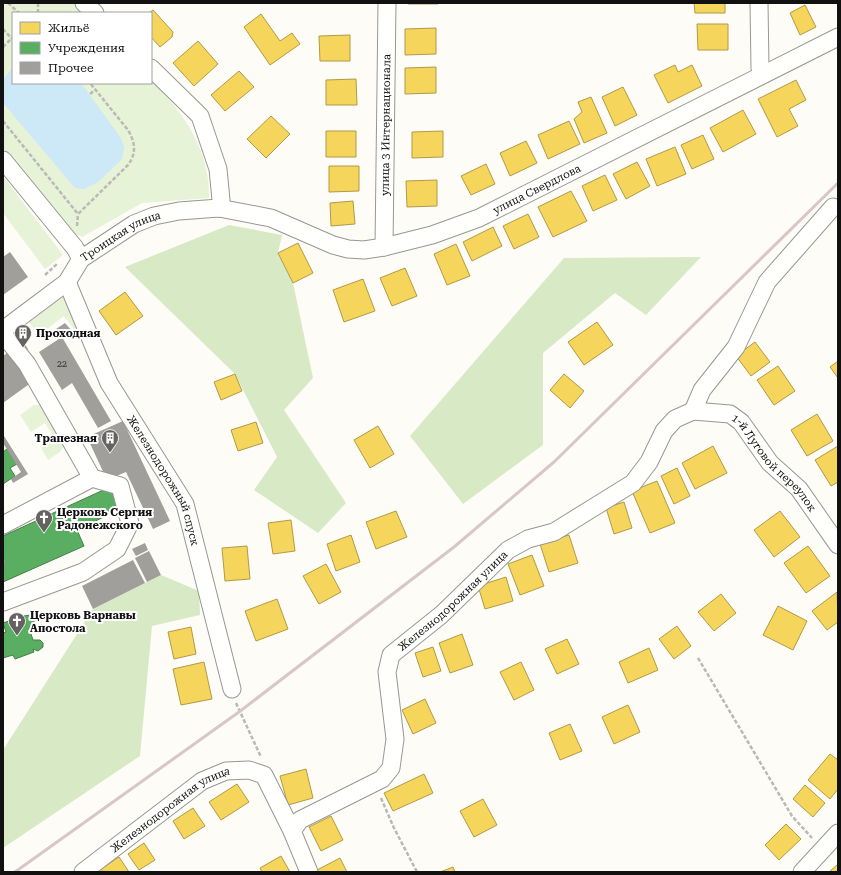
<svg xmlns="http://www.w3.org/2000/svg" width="841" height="875" font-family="'Roboto Serif',serif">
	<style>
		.green { fill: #e7f3d7 }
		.forest { fill: #d8eac5 }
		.water { fill: #cde8f7 }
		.homes { fill: #f6d55c; stroke: #b19a46 }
		.public { fill: #5aae61; stroke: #447f49 }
		.building { fill: #a19f9c }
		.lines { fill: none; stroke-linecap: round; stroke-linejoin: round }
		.minor-casing { stroke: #979795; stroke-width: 19 }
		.path { stroke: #b9b9b8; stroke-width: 2.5; stroke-dasharray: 4 2; stroke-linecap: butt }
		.minor { stroke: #fffffe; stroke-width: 17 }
		.rail { stroke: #d9c6c7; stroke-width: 3 }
		.labels { text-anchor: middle; stroke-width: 4; stroke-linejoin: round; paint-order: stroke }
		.number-label { font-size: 9px; fill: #353434 }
		.street-label { font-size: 11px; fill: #111; stroke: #fff }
		.poi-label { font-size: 11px; font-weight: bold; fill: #111; stroke: #fff; text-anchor: start }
	</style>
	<rect width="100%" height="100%" fill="#fdfcf7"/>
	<!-- green -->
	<path class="green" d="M3 3H73L83 13H13V83H151V80C184 113 210 150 209 198L142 203 82 237 69 231 3 148Z
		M3 176 63 255 45 269 3 213Z
		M71 290 86 321 74 329 64 316 39 335 29 322Z
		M34 405H43L64 444 61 451 48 460 41 448 55 439 45 423 31 432 20 415Z"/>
	<!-- forest -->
	<path class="forest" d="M229 225 282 235 278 253 293 283 313 378 284 410 346 503 318 533 254 490 277 457 235 374 125 267Z
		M701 257 646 315 615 293 543 353V445L463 504 410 436 564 258Z
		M161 575 199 591 200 615 152 626 140 756 3 848V750L93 609Z"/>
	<!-- water -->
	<path class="water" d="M13 67V83H81L121 138 124 148 122 159 98 182 84 189 75 188 3 103V80Z"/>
	<!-- homes -->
	<path class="homes" d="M408 3H438V4H408Z
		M694 3H725V13H695Z
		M805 5 816 27 800 35 790 13Z
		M153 10 173 32 172 37 160 47 151 37V13H149Z
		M261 14 280 41 292 33 300 44 270 65 244 27Z
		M697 24H728V50H698Z
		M436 28V54L405 55V29Z
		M350 35V61H320L319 36Z
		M198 41 218 64 194 86 173 63Z
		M675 65 678 72 692 65 702 86 668 103 654 75Z
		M436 67V93L405 94V68Z
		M239 71 254 87 225 111 211 95Z
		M356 79 357 105H326V80Z
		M796 80 806 100 789 109 798 126 777 137 758 99Z
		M623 87 637 115 615 126 602 97Z
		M591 97 607 133 584 143 574 119 582 112 578 102Z
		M743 110 756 134 723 152 710 128Z
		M271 116 290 134 266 158 247 139Z
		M569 121 580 144 548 159 538 135Z
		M326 131H356V157H326Z
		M443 131V157L412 158V132Z
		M703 135 714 159 692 169 681 145Z
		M526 141 537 163 510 176 500 153Z
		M675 147 686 174 657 186 646 159Z
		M637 162 650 186 626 199 613 174Z
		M486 164 495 184 471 195 461 176Z
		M329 166H359V191L329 192Z
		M605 175 617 200 593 211 582 186Z
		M437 180V206L407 207 406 181Z
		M571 191 587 221 553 237 538 207Z
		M353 201 355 224 331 226 330 203Z
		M528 214 539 237 514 249 503 226Z
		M493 227 502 246 472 261 463 242Z
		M298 243 313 273 293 283 278 253Z
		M456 244 470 276 447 285 434 254Z
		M405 268 417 296 392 306 380 278Z
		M363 279 375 311 344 322 333 290Z
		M125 292 143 316 116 335 99 311Z
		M597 322 613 345 584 365 568 342Z
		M755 342 770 362 751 376 736 356Z
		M838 361V378L830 367Z
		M778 366 795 391 774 405 757 380Z
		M235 374 242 391 221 400 214 382Z
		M564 374 584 391 570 408 550 390Z
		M817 414 833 441 807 456 791 430Z
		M256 422 263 443 238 451 231 430Z
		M378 426 394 454 370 468 354 440Z
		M713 446 727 473 695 489 682 463Z
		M838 446V482L831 486 815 460Z
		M677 468 690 496 674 504 661 476Z
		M657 481 675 523 650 533 632 491Z
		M624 502 632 528 614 534 606 508Z
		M396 511 407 537 376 549 366 522Z
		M780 511 800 537 774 557 754 530Z
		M291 520 295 551 273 554 268 523Z
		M351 535 360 562 336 571 327 544Z
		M569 535 578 563 549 572 540 544Z
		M247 546 250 579 225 581 222 548Z
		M808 546 830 576 806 593 784 563Z
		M532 555 544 586 520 595 508 564Z
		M326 564 341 592 319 604 303 576Z
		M506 577 513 601 485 609 478 586Z
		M837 592 838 622 827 630 812 611Z
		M721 594 736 613 714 631 698 612Z
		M277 599 288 629 256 641 245 611Z
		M778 606 807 621 793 650 763 635Z
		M677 626 691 646 674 659 659 639Z
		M191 627 196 654 174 659 168 632Z
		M462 634 473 665 450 673 439 643Z
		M567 639 579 664 557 674 545 649Z
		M433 647 441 671 423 677 415 653Z
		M649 648 658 670 628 683 619 662Z
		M204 662 212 699 181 705 173 669Z
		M521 662 534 690 514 700 500 672Z
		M425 699 436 723 413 734 402 710Z
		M628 705 640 732 614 744 602 717Z
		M570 724 582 751 560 760 549 733Z
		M830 754 838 760V789L830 799 808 780Z
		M306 769 313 798 288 805 280 776Z
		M424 774 433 793 393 811 384 793Z
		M237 784 249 802 221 820 209 802Z
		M805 785 825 803 813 817 793 799Z
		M483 799 497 825 474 837 460 811Z
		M193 808 205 826 184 839 173 821Z
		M331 816 343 840 321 851 309 827Z
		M786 824 801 839 779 860 765 845Z
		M144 843 155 860 139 870 128 854Z
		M281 856 290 872H262L260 868Z
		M119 857 129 872H103L101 869Z
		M340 858 347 872H318L317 870Z
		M838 864V872H829Z
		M453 867 455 872H440Z"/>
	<!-- public -->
	<path class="public" d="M7 449 17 464 10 468 15 476 3 484V452Z
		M110 487 120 509 77 530 84 546 3 582V536Z
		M30 615 34 619V623L29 628 33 640H40L43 643V647L38 651 33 649 34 652 15 659 13 655 3 658V633L6 632 3 623 21 617 22 621 24 616Z"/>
	<!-- building -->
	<path class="building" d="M10 252 28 277 3 295V257Z
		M65 323 72 331 62 337 111 421 98 428 72 383 62 390 39 352 62 337 56 329Z
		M24 343 28 349 22 353 18 347Z
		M10 351 32 382 3 403V356Z
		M123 421 170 521 153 529 126 472 107 480 87 437Z
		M3 436H4L28 474 13 483 11 479 21 472 3 443Z
		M145 543 148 550 136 556 132 549Z
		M149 551 161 575 147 582 135 558Z
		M3 554 5 562 3 567Z
		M133 560 145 583 93 609 82 586Z"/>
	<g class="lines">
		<!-- minor casing -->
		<g class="minor-casing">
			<g id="minor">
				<path d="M84 3 95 13"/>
				<path d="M759 3 760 68 762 75"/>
				<path d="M151 68 200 116 218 169 221 200 219 208"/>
				<path d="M3 160 75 248 81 259"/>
				<path id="s1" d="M384 247 387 3"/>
				<path id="s2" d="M67 282 109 383 185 504 232 689"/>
				<path id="s3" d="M3 330 67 282 81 259 134 224 154 216 179 211 219 208 271 218 333 245 348 249 364 250 384 247 432 235 479 218 838 37"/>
				<path d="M3 334 27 364 92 478 120 486 130 523 117 549 83 572 3 602"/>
				<path d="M693 411 702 390 736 347 767 282 833 207"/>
				<path d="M3 525 92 478"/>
				<path id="s4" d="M292 831 300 820 382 779 391 768 395 739 387 672 391 655 441 615 508 550 528 539 554 532 633 483 649 462 664 431 675 419 693 411 730 414 741 422 770 463 799 489 838 545"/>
				<path id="s5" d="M83 872 202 781 226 771 249 770 264 775 292 831 309 872"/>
				<path d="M802 872 838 833"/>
			</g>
		</g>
		<!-- path -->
		<path class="path" d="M8 3 19 13
			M38 3V13
			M3 29 12 39
			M3 47 13 37
			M90 94 95 90
			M3 121 78 214 128 165C137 153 135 142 128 130L90 83
			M77 226 78 214
			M45 275 58 263
			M698 658 792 816 812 838
			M236 703 261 757
			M381 798 394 828 417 872"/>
		<!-- minor -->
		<use href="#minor" class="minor"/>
		<!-- rail -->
		<path class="rail" d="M15 872 239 712 454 547 554 462 838 183"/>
	</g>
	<!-- icons -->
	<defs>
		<g id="building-pin" transform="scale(0.9)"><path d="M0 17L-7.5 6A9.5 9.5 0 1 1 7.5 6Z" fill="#646362" stroke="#fff"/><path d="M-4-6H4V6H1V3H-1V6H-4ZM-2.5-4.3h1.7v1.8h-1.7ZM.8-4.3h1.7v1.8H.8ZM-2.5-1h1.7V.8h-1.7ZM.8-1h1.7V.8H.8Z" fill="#fff"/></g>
		<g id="church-pin" transform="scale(0.9)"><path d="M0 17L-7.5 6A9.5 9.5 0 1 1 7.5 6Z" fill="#646362" stroke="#fff"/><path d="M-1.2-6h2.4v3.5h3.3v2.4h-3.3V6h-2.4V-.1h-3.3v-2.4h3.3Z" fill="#fff"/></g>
	</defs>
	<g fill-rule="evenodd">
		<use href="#building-pin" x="23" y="333"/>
		<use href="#building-pin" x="110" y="438"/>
		<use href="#church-pin" x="44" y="518"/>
		<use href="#church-pin" x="17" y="621"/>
	</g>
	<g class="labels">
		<!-- number labels -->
		<g class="number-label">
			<text x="62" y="367">22</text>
		</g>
		<!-- street labels -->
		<g class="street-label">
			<text dy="4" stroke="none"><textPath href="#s1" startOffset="122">улица 3 Интернационала</textPath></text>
			<text dy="4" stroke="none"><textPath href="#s3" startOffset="594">улица Свердлова</textPath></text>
			<text dy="4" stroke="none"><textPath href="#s3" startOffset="153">Троицкая улица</textPath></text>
			<text dy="4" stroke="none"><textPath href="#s4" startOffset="734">1-й Луговой переулок</textPath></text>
			<text dy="4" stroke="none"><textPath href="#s2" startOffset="222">Железнодорожный спуск</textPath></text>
			<text dy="4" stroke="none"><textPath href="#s4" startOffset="316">Железнодорожная улица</textPath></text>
			<text dy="4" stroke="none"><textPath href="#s5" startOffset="108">Железнодорожная улица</textPath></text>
		</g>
		<!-- poi labels -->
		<g class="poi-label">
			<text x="36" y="337">Проходная</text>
			<text x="97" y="442" text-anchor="end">Трапезная</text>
			<text x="57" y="516">Церковь Сергия<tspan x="57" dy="13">Радонежского</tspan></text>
			<text x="30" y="619">Церковь Варнавы<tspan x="30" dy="13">Апостола</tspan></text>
		</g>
	</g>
	<!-- border -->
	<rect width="841" height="875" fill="none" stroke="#111111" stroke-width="8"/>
	<!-- legend -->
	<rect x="12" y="12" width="140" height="72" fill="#ffffff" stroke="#a0a0a0"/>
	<rect x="20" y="22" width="20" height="12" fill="#f6d55c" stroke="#a0a0a0"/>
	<text x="48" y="32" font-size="12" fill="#111111">Жильё</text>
	<rect x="20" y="42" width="20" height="12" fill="#5aae61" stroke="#a0a0a0"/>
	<text x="48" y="52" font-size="12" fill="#111111">Учреждения</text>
	<rect x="20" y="62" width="20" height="12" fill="#a19f9c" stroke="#a0a0a0"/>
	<text x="48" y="72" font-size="12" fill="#111111">Прочее</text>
</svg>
